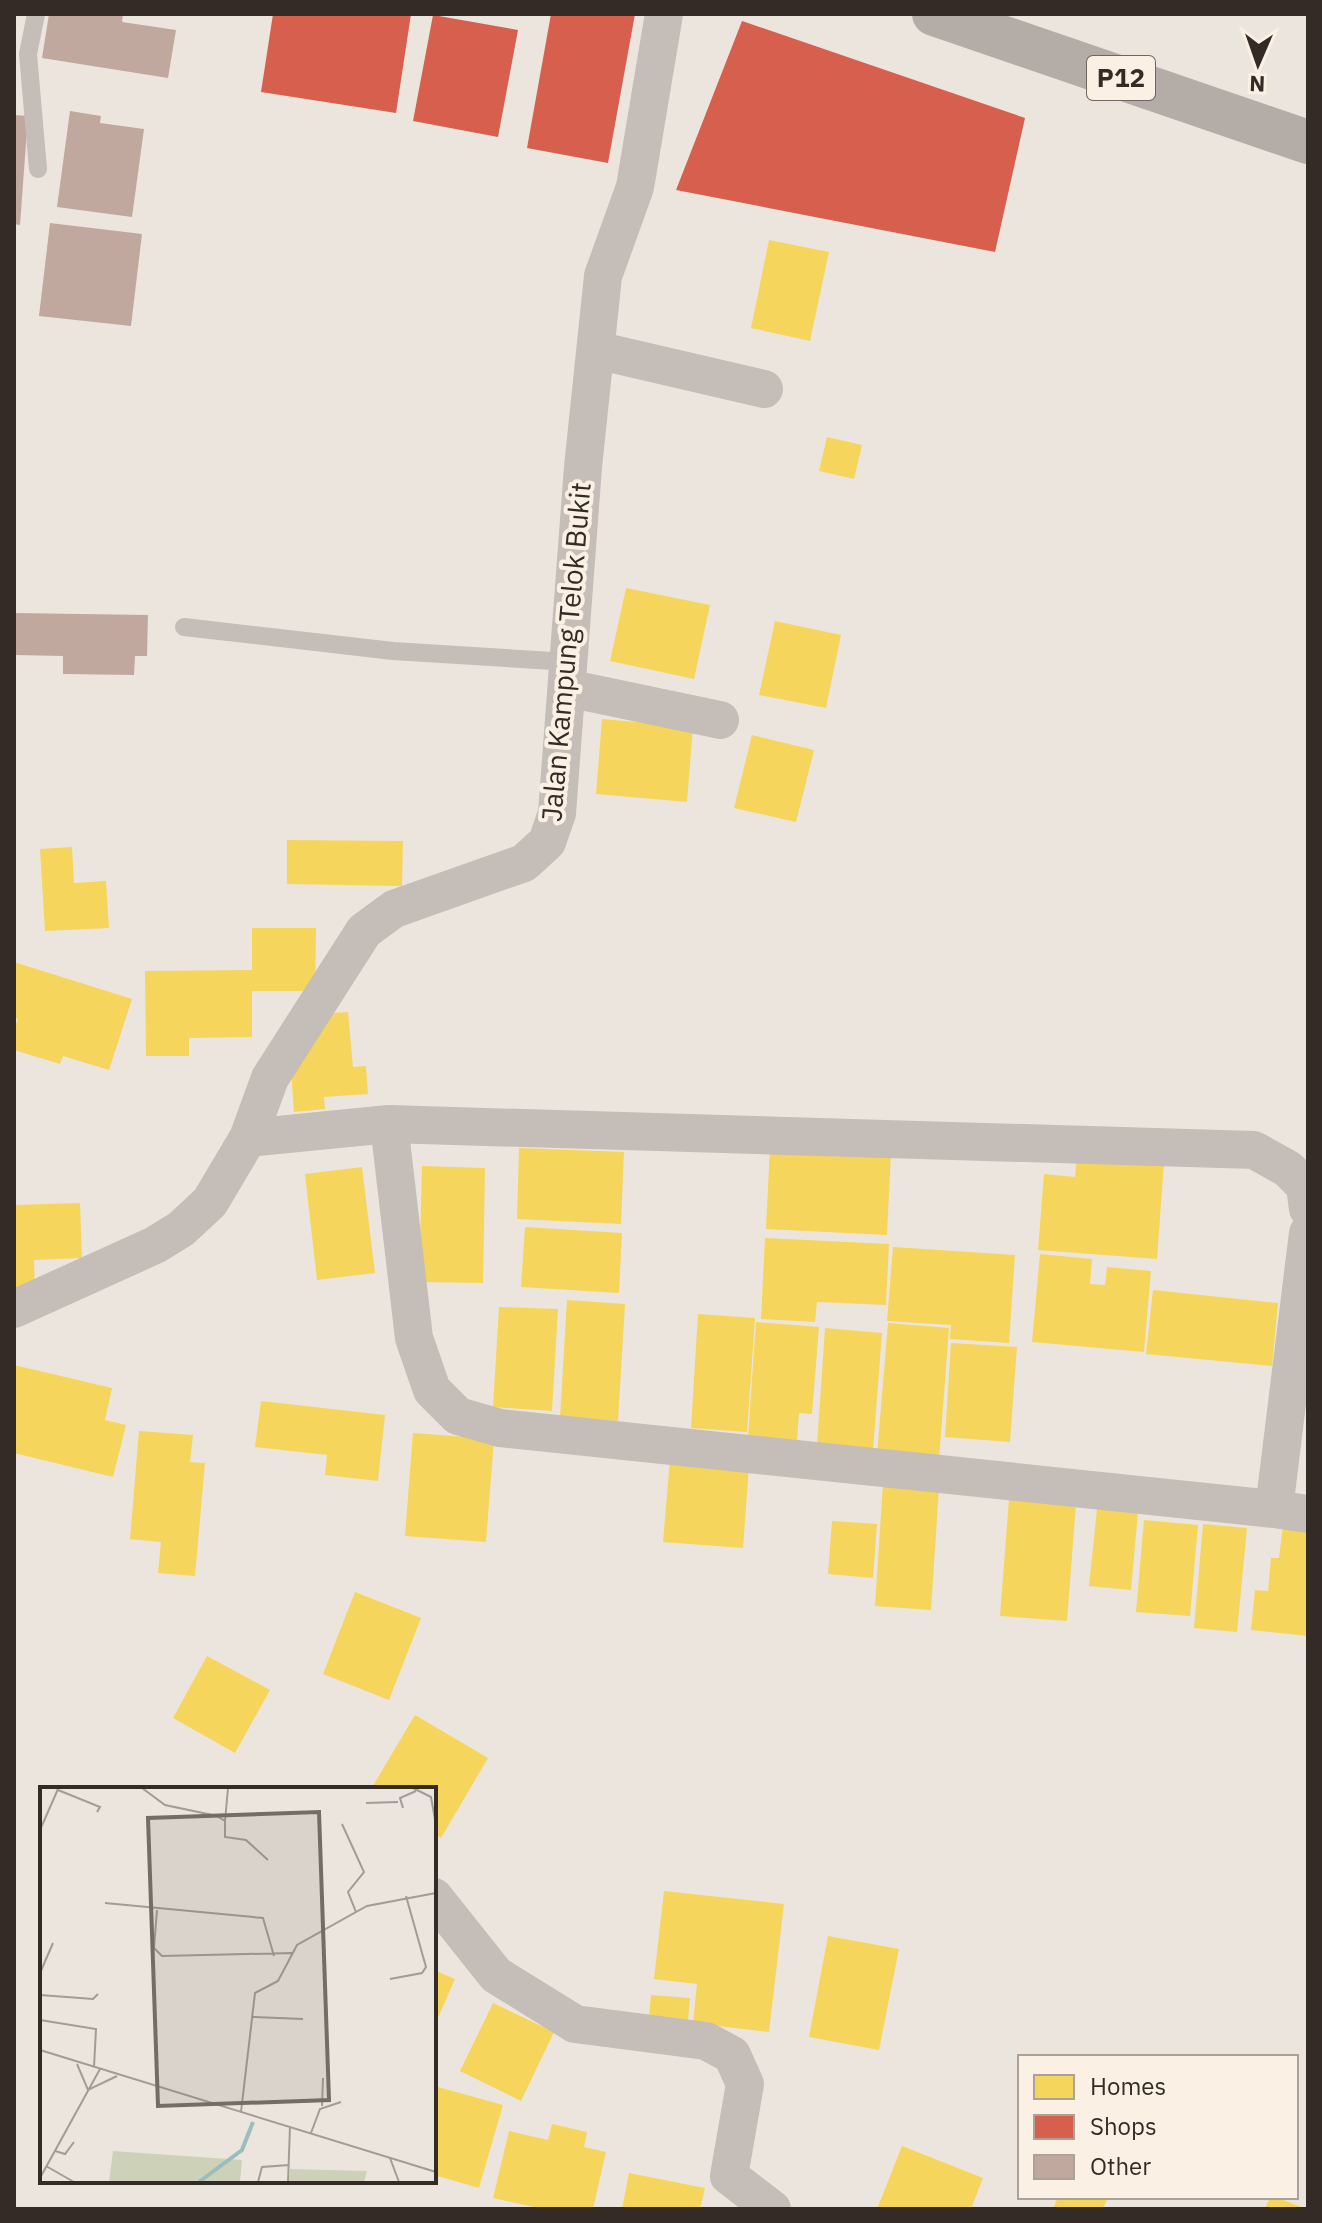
<svg xmlns="http://www.w3.org/2000/svg" width="1322" height="2223" font-family="'IBM Plex Sans',sans-serif">
	<style>
		.homes { fill: #f6d55c }
		.shops { fill: #d6604d }
		.building { fill: #c0a89f }
		.lines { fill: none; stroke-linecap: round; stroke-linejoin: round }
		.lane { stroke: #c5bdb7; stroke-width: 18 }
		.street { stroke: #c5bdb7; stroke-width: 38 }
		.primary { stroke: #b3aca7; stroke-width: 44 }
		.labels { text-anchor: middle; stroke-width: 8; stroke-linejoin: round; paint-order: stroke }
		.shield { fill: #faf0e4; stroke: #70665f; stroke-width: 2 }
		.shield-label { font-size: 26px; font-weight: bold; fill: #352b26 }
		.street-label { font-size: 28px; fill: #352b26; stroke: #faf0e4 }
		.inset-river { fill: none; stroke: #99bebe; stroke-width: 4 }
		.inset-road { fill: none; stroke: #a39b94; stroke-width: 2 }
		.view { fill: #756c66; fill-opacity: 0.15; stroke: #756c66; stroke-width: 4 }
		.inset-edge { fill: none; stroke: #352b26; stroke-width: 4 }
	</style>
	<rect width="100%" height="100%" fill="#ece5de"/>
	<!-- homes -->
	<path class="homes" d="M769 240 829 252 810 341 751 328Z
		M827 437 862 445 854 479 819 471Z
		M626 588 710 605 694 679 610 661Z
		M775 621 841 635 826 708 759 695Z
		M602 719 693 727 687 802 596 794Z
		M752 735 814 750 796 822 734 808Z
		M287 840 403 841 402 886 287 884Z
		M72 847 74 883 106 881 109 928 45 931 40 849Z
		M252 928H316L315 991H252V1037L189 1038V1056H146L145 971 252 970Z
		M14 962 132 999 109 1070 63 1056 60 1064 14 1050V1029L18 1019 14 1018Z
		M348 1012 353 1067 366 1066 368 1094 324 1097 325 1109 294 1112 291 1070 318 1014Z
		M770 1146 891 1152 887 1235 766 1229Z
		M519 1148 624 1152 621 1224 517 1219Z
		M1077 1157 1164 1163 1157 1259 1038 1250 1044 1174 1075 1177Z
		M422 1166 485 1168 483 1283 419 1282Z
		M362 1167 375 1273 317 1280 305 1174Z
		M80 1203 82 1258 34 1260 35 1293 14 1294V1205Z
		M525 1227 622 1233 619 1293 521 1287Z
		M765 1238 889 1244 886 1305 817 1302 815 1322 761 1319Z
		M893 1247 1015 1255 1009 1343 950 1339 951 1325 887 1321Z
		M1040 1254 1092 1259 1090 1284 1105 1285 1107 1267 1151 1271 1144 1352 1032 1342Z
		M1153 1290 1278 1303 1272 1366 1146 1354Z
		M567 1300 625 1304 618 1421 560 1417Z
		M499 1307 558 1309 552 1411 493 1407Z
		M698 1314 755 1318 747 1432 691 1428Z
		M756 1322 819 1327 812 1414 799 1413 797 1440 748 1437Z
		M888 1323 949 1328 939 1460 877 1455Z
		M825 1328 882 1333 873 1450 817 1446Z
		M951 1343 1017 1347 1010 1442 945 1437Z
		M14 1365 112 1388 105 1420 126 1425 113 1477 14 1453Z
		M261 1401 385 1415 378 1481 325 1475 327 1455 255 1447Z
		M139 1431 193 1435 190 1462 205 1463 195 1576 158 1573 161 1542 130 1539Z
		M413 1433 494 1439 486 1542 405 1536Z
		M670 1459 749 1466 743 1548 663 1542Z
		M883 1484 939 1488 931 1610 875 1606Z
		M1009 1499 1076 1504 1067 1621 1000 1616Z
		M1097 1509 1138 1512 1131 1590 1089 1586Z
		M1144 1520 1198 1525 1190 1616 1136 1612Z
		M832 1521 877 1524 873 1578 828 1574Z
		M1203 1524 1247 1528 1237 1632 1194 1628Z
		M1283 1525 1308 1527V1636L1251 1630 1255 1590 1268 1591 1271 1558H1279Z
		M355 1592 421 1618 389 1700 323 1674Z
		M207 1656 270 1690 235 1753 173 1718Z
		M415 1715 488 1758 441 1838 434 1833V1789H371Z
		M664 1891 784 1904 769 2032 693 2023 697 1984 654 1979Z
		M828 1936 899 1949 879 2050 809 2037Z
		M434 1970 455 1979 434 2027Z
		M651 1995 690 1998 688 2021 649 2018Z
		M493 2003 554 2032 521 2101 460 2071Z
		M438 2087 503 2105 479 2188 434 2175V2102Z
		M552 2124 587 2132 584 2147 606 2152 593 2209H543L493 2198 509 2131 548 2140Z
		M902 2146 983 2178 971 2209H877Z
		M629 2173 705 2188 700 2209H622Z
		M1058 2197H1108L1103 2209H1053Z
		M1270 2197H1276L1306 2209H1265Z"/>
	<!-- shops -->
	<path class="shops" d="M273 14H411L396 113 261 92Z
		M551 14H635L608 163 527 148Z
		M433 15 518 30 498 137 413 121Z
		M742 21 1025 118 995 252 676 190Z"/>
	<!-- building -->
	<path class="building" d="M49 14H123L122 22 176 30 168 78 42 58Z
		M70 111 101 116 100 123 144 129 132 217 57 207Z
		M14 115 28 116 20 225 14 224Z
		M50 223 142 234 131 326 39 316Z
		M14 613 148 615 147 656H135L134 675 63 674V656L14 655Z"/>
	<g class="lines">
		<!-- lane -->
		<path class="lane" d="M36 14 28 54 38 169
			M184 627 393 651 569 662"/>
		<!-- street -->
		<path class="street" d="M596 350 764 389
			M567 688 720 720
			M389 1124 414 1338 432 1390 458 1416 500 1428 1274 1509 1308 1514
			M248 1138 389 1124 1254 1150 1288 1169 1305 1186 1308 1209
			M14 1309 155 1245 181 1229 210 1202 248 1138 270 1078 364 931 394 909 524 863 547 842 557 813 583 467 603 276 635 187 664 14
			M1274 1509 1308 1233
			M434 1897 496 1975 575 2024 706 2041 732 2055 745 2084 729 2176 772 2209"/>
		<!-- primary -->
		<path class="primary" d="M934 14 1308 142"/>
	</g>
	<g class="labels">
		<!-- shield labels -->
		<rect class="shield" x="1087" y="56" width="68" height="44" rx="6"/>
		<g class="shield-label">
			<text x="1121" y="87">P12</text>
		</g>
		<!-- street labels -->
		<g class="street-label">
			<text transform="translate(566 652) rotate(-85)" y="10">Jalan Kampung Telok Bukit</text>
		</g>
	</g>
	<!-- overview -->
	<g transform="translate(40 1787)">
		<rect width="396" height="396" fill="#ece5de"/>
		<path d="M73 364 202 373 200 395H69ZM250 382 327 384 324 395H249Z" fill="#cdd1b8"/>
		<path class="inset-river" d="M159 395 202 363 213 335"/>
		<path class="inset-road" d="M102 1 125 18 177 29 185 34V50L206 53 228 73M373 1 391 10 396 38M18 3 60 20 57 25M326 16 358 15M363 21 360 11 376 4M185 34 188 1M302 37 324 85 308 105 316 125M0 43 18 2M65 116 223 131 234 169M117 123 114 161 122 169 252 166M0 186 13 156M350 192 382 186 386 180 366 109M0 208 53 212 58 207M213 230 263 232M0 233 56 242 54 280M0 263 396 385M37 277 48 303 77 289M282 319 283 291M201 325 215 206 238 194 257 158 327 119 396 106M271 346 280 322 301 315M15 364 25 367 34 355M350 371 359 395M6 379 34 395M0 391 60 282M218 395 222 380 249 378M248 395 250 339"/>
		<path class="view" d="M279 25 289 313 118 319 108 31Z"/>
		<rect width="396" height="396" class="inset-edge"/>
	</g>
	<!-- border -->
	<rect width="1322" height="2223" fill="none" stroke="#352b26" stroke-width="32"/>
	<!-- legend -->
	<rect x="1018" y="2055" width="280" height="144" fill="#faf0e4" stroke="#aba198" stroke-width="2"/>
	<rect x="1034" y="2075" width="40" height="24" fill="#f6d55c" stroke="#aba198" stroke-width="2"/>
	<text x="1090" y="2095" font-size="24" fill="#352b26">Homes</text>
	<rect x="1034" y="2115" width="40" height="24" fill="#d6604d" stroke="#aba198" stroke-width="2"/>
	<text x="1090" y="2135" font-size="24" fill="#352b26">Shops</text>
	<rect x="1034" y="2155" width="40" height="24" fill="#c0a89f" stroke="#aba198" stroke-width="2"/>
	<text x="1090" y="2175" font-size="24" fill="#352b26">Other</text>
	<!-- north arrow -->
	<g transform="translate(1258 64) rotate(182)" stroke="#faf0e4" stroke-width="6" paint-order="stroke">
	<path d="M0-6L14 30L0 20L-14 30Z" fill="#352b26"/>
	<text y="-12" font-size="22" font-weight="bold" text-anchor="middle" fill="#352b26">N</text>
	</g>
</svg>
